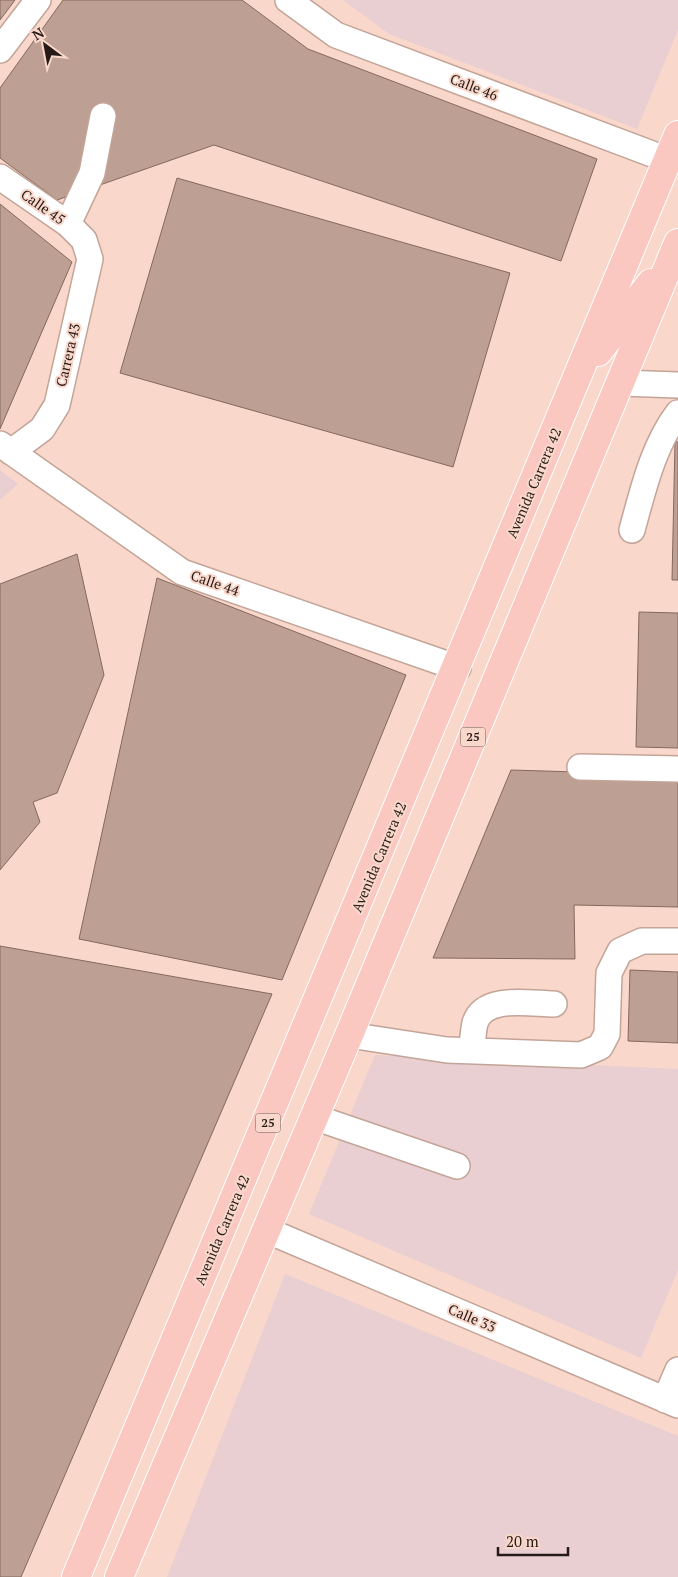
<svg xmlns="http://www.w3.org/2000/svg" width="678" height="1577" font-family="'PT Serif',serif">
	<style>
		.industrial { fill: #e9cfd1 }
		.building { fill: #be9f93; stroke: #85685d }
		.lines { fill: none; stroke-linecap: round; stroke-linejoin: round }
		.minor-casing { stroke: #c3a498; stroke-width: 28 }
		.highway-casing { stroke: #fff; stroke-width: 30 }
		.minor { stroke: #fff; stroke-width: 25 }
		.highway { stroke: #fbc7c1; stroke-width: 28 }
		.labels { text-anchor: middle; stroke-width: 4; stroke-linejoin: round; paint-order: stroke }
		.shield { fill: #f9d8cb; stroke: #65534c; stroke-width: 1 }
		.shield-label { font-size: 12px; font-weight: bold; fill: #261a16 }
		.street-label { font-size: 14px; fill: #261a16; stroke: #f9d8cb }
	</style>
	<rect width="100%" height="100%" fill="#f9d8cb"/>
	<!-- industrial -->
	<path class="industrial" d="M343 0H678V30L637 129 389 34Z
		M0 470 18 484 0 500Z
		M375 1055 678 1069V1270L641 1358 309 1214Z
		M285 1274 678 1436V1577H167Z"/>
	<!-- building -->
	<path class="building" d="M0 0H15L0 20Z
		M63 0H242L308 49 597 159 561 261 214 145 57 200 0 158V88Z
		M177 178 510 273 453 467 120 373Z
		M0 204 72 262 0 429Z
		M675 442H678V580H672Z
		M77 554 104 675 57 793 33 802 40 822 0 870V584Z
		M157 578 406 675 282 980 79 939Z
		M639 612 678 613V748L636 747Z
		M511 770 678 775V907L574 905 575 959 433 958Z
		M0 946 272 994 21 1577H0Z
		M630 970 678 972V1043L628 1041Z"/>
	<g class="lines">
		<!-- minor casing -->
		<g class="minor-casing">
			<path id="minor" d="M288 0 336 35 668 160
				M0 50 38 0
				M0 177 68 224 84 240 90 259 57 405 42 429 11 452
				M68 224 92 173 103 116
				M621 383 678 385
				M0 444 182 572 458 668
				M632 530C643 490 653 446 678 413
				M580 767 678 769
				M349 1035 447 1050 581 1055 600 1047 607 1034 609 973 620 951 642 941H678
				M471 1050C473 1042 473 1031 475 1023 484 994 531 1004 554 1004
				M314 1117 457 1166
				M266 1230 678 1405
				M665 1400 678 1370"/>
		</g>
		<!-- highway casing -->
		<g class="highway-casing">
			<path id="highway" d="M598 352 651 283
				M76 1577 678 135
				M119 1577 349 1035 678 243"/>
		</g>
		<!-- minor -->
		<use href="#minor" class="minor"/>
		<!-- highway -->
		<use href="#highway" class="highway"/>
	</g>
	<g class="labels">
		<!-- shield labels -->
		<g class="shield">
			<rect x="460.5" y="727.5" width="25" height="19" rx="4"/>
			<rect x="255.5" y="1113.5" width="25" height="19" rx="4"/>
		</g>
		<g class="shield-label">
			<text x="473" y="741">25</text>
			<text x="268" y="1127">25</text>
		</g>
		<!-- street labels -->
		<g class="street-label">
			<text transform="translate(474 87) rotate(21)" y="5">Calle 46</text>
			<text transform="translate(43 207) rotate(35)" y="5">Calle 45</text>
			<text transform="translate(68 355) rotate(-77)" y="5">Carrera 43</text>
			<text transform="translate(534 483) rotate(-67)" y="5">Avenida Carrera 42</text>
			<text transform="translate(215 583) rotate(19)" y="5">Calle 44</text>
			<text transform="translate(379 857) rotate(-67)" y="5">Avenida Carrera 42</text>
			<text transform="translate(222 1230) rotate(-67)" y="5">Avenida Carrera 42</text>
			<text transform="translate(472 1318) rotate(23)" y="5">Calle 33</text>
		</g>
	</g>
	<!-- north arrow -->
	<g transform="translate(45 45) rotate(328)" stroke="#f9d8cb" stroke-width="4" paint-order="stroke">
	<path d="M0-4L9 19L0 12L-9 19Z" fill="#261a16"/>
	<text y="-8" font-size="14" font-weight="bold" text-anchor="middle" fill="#261a16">N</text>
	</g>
	<!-- scale -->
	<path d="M498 1547v8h70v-8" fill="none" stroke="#261a16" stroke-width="2.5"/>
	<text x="506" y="1547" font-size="15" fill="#261a16" stroke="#f9d8cb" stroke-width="4" paint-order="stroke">20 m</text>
</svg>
